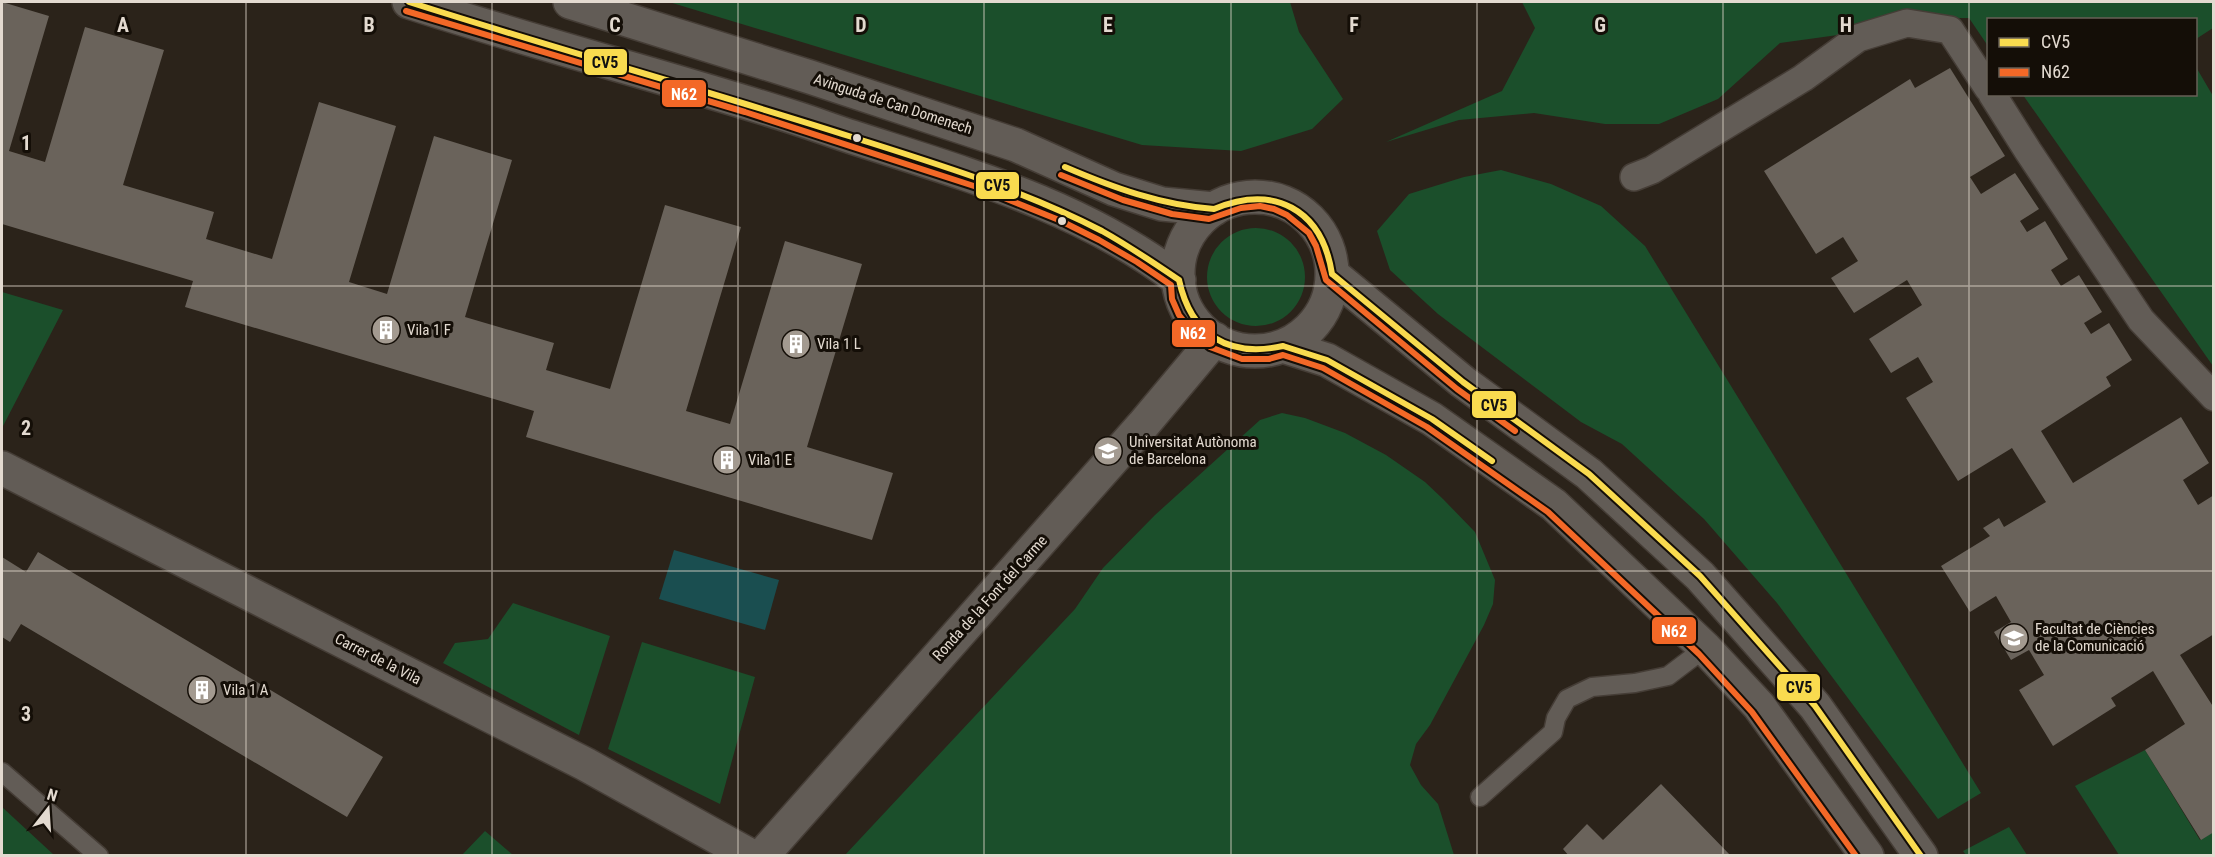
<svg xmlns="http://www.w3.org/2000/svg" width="2215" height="857" font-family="'Roboto Condensed',sans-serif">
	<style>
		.green { fill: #1b4f2b }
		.water { fill: #1a4e50 }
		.building { fill: #6a635b }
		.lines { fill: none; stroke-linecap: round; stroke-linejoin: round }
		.service-casing { stroke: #453d36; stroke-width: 21 }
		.pedestrian-casing { stroke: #453d36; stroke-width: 30 }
		.minor-casing { stroke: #453d36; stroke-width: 36 }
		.service { stroke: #625c56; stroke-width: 18 }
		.pedestrian { stroke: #625c56; stroke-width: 27 }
		.minor { stroke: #625c56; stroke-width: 33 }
		.bus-1-casing { stroke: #140e07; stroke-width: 10 }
		.bus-2-casing { stroke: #140e07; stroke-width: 10 }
		.bus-1 { stroke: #f9db4f; stroke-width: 6 }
		.bus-2 { stroke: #f36827; stroke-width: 6 }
		.grid { fill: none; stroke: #e3dad0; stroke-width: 1.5; stroke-opacity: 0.55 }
		.bus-dot { fill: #e3dad0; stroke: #140e07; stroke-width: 2 }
		.labels { text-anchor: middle; stroke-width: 6; stroke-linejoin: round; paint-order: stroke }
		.street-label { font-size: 15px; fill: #e3dad0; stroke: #140e07 }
		.poi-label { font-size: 15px; fill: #e3dad0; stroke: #140e07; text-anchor: start }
		.grid-label { font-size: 20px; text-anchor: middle; font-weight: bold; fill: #e3dad0; stroke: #140e07; stroke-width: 6; stroke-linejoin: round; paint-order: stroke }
		.line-badge { stroke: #140e07; stroke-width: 2 }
		.badge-label { font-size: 16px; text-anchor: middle; font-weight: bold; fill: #fff }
		.pale-badge-label { font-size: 16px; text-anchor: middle; font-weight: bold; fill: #111 }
	</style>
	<rect width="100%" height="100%" fill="#2b231a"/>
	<!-- green -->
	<path class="green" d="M669 2H1290L1299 32 1343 99 1312 129 1241 151 1142 145Z
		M1522 2H2213V28L2196 39V20H1988V46L1969 18H1961L1780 43 1718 99 1659 124H1605L1534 113 1459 120 1386 142 1502 91 1535 28Z
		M2196 67 2213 96V366L2023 95 2196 94Z
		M1501 170 1551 184 1601 206 1645 246 1981 793 1938 819 1777 603 1704 519 1622 444 1581 422 1438 314 1390 270 1377 231 1409 194 1464 177Z
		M1207 277a49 49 0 1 1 98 0a49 49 0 1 1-98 0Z
		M2 292 63 310 2 428Z
		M1282 413 1305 418 1345 433 1386 455 1425 482 1443 499 1475 532 1495 580 1493 604 1484 625 1430 725 1416 744 1410 765 1421 785 1438 804 1454 855H845L1075 609 1103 568 1155 515 1260 420Z
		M513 603 610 636 579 735 443 663 455 643 488 639Z
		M642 642 755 677 720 804 608 749Z
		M2145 750 2200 840 2213 832V855H2119L2075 786Z
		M2 807 54 855H2Z
		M2009 827 2027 855H1966L1963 851Z
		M485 831 513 855H462Z"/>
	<!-- water -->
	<path class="water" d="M674 550 779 580 765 630 659 599Z"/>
	<!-- building -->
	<path class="building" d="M2 2 49 16 9 151 45 162 85 27 164 50 123 185 214 212 206 239 272 259 319 102 396 126 349 282 387 294 434 136 512 160 465 317 554 343 546 370 610 389 665 205 741 227 686 411 730 424 785 241 862 264 807 447 893 473 872 540 526 437 534 411 185 307 193 281 2 224Z
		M1950 68 2005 156 1970 177 1981 194 2015 173 2039 209 2020 221 2027 232 2045 221 2068 259 2051 270 2061 286 2079 275 2102 312 2084 323 2091 334 2109 323 2132 360 2106 377 2111 386 2041 431 2073 483 2181 417 2209 463 2183 480 2198 505 2214 495V634L2180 655 2214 708V832L2201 840 2145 750 2185 724 2153 671 2111 698 2116 706 2053 746 2019 690 2044 675 2029 650 2011 660 1994 632 2011 622 1996 596 1970 612 1941 566 1990 536 1983 528 1999 518 2004 527 2046 502 2012 448 1958 481 1906 398 1933 382 1918 357 1891 373 1869 339 1922 305 1907 280 1854 313 1831 278 1858 261 1843 237 1816 254 1764 171 1910 79 1915 88Z
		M38 552 383 757 347 817 21 624 10 642 2 637V557L26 572Z
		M1661 784 1731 856H1569L1563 849 1587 824 1603 840Z"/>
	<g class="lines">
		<!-- service casing -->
		<g class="service-casing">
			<path id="service" d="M2 772 99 856
				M1480 797 1553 732 1556 718 1567 699 1592 687 1635 683 1668 676 1705 648"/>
		</g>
		<!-- pedestrian casing -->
		<g class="pedestrian-casing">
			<path id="pedestrian" d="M1992 94 2028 151 2141 320 2214 397
				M1634 177 1652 170 1803 78 1858 38 1907 23 1950 30 1988 88"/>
		</g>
		<!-- minor casing -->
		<g class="minor-casing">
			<path id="minor" d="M409 2C537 44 668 77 796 118 815 124 833 131 852 137 966 174 1082 206 1179 280
				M570 2 810 77 1016 145 1114 189 1162 204 1214 209
				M1178 274a77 77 0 1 1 154 0a77 77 0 1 1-154 0Z
				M1332 274 1463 382 1589 474 1700 576 1815 706 1921 856
				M1283 346 1327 360 1432 419 1554 505 1705 648 1759 706 1867 856
				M2 468 585 764 751 856
				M762 856 1143 425 1215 339"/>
		</g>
		<!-- service -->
		<use href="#service" class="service"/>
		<!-- pedestrian -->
		<use href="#pedestrian" class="pedestrian"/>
		<!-- minor -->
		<use href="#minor" class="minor"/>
		<!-- bus-1 casing -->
		<g class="bus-1-casing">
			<path id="bus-1" d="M409 2C556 49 705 90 852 137 937 164 1023 190 1102 231 1129 246 1154 263 1179 280
				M1065 167C1114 188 1161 205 1214 209
				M1214 209C1274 184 1322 209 1332 274
				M1332 274 1463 382 1589 474 1700 576 1815 706 1921 856
				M1179 280C1191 335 1228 358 1283 346
				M1283 346 1327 360 1432 419 1492 461"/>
		</g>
		<!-- bus-2 casing -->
		<g class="bus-2-casing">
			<path id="bus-2" d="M406 11 745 112 977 187 1059 220 1099 240 1137 262 1171 285 1172 299 1179 315 1195 335 1210 347 1242 359H1269L1283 355 1323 368 1427 427 1548 512 1699 654 1752 712 1856 856
				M1061 175 1123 200 1172 214 1209 219 1241 208 1260 206 1274 209 1287 215 1309 233 1316 246 1326 280 1457 389 1515 431"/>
		</g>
		<!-- bus-1 -->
		<use href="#bus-1" class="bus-1"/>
		<!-- bus-2 -->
		<use href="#bus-2" class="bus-2"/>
	</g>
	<!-- grid -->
	<path class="grid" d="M246 2V856M492 2V856M738 2V856M984 2V856M1231 2V856M1477 2V856M1723 2V856M1969 2V856M2 286H2214M2 571H2214"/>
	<!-- icons -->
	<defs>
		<g id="building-disc" transform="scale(1.5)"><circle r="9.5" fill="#a39a90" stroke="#140e07"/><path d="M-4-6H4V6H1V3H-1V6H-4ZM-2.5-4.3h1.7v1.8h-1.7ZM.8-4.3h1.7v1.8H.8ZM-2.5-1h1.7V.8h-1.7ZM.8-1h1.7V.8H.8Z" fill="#fff"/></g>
		<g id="university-disc" transform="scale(1.5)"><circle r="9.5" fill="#a39a90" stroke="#140e07"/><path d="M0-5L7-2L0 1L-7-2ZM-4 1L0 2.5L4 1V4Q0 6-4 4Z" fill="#fff"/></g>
	</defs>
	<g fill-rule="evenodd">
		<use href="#building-disc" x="386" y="330"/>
		<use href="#building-disc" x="796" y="344"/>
		<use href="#university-disc" x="1108" y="451"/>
		<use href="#building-disc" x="727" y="460"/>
		<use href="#university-disc" x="2014" y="638"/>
		<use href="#building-disc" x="202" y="690"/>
	</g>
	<!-- markers -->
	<g class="bus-dot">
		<circle cx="857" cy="138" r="5"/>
		<circle cx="1062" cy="221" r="5"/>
	</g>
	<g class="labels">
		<!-- street labels -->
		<g class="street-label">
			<text transform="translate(893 104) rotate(18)" y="5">Avinguda de Can Domenech</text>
			<text transform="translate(990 598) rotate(-48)" y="5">Ronda de la Font del Carme</text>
			<text transform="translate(378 659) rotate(27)" y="5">Carrer de la Vila</text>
		</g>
		<!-- poi labels -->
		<g class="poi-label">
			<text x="407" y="335">Vila 1 F</text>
			<text x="817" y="349">Vila 1 L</text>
			<text x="1129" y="447">Universitat Autònoma<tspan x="1129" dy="17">de Barcelona</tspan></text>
			<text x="748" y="465">Vila 1 E</text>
			<text x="2035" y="634">Facultat de Ciències<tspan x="2035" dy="17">de la Comunicació</tspan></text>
			<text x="223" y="695">Vila 1 A</text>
		</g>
	</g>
	<g class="grid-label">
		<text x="123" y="32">A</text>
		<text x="369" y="32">B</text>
		<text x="615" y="32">C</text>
		<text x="861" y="32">D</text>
		<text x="1108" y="32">E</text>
		<text x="1354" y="32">F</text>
		<text x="1600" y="32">G</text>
		<text x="1846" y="32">H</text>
		<text x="26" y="150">1</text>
		<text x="26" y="435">2</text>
		<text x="26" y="721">3</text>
	</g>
	<g class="line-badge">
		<rect x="583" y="48" width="45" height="28" rx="6" fill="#f9db4f"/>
		<rect x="661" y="79" width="46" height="29" rx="6" fill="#f36827"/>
		<rect x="975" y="171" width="45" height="29" rx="6" fill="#f9db4f"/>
		<rect x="1171" y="319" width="45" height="29" rx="6" fill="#f36827"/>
		<rect x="1471" y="390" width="46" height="29" rx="6" fill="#f9db4f"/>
		<rect x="1651" y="616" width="46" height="29" rx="6" fill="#f36827"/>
		<rect x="1776" y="673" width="45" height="29" rx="6" fill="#f9db4f"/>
	</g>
	<g class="badge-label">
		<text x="684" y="100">N62</text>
		<text x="1193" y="339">N62</text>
		<text x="1674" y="637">N62</text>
	</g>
	<g class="pale-badge-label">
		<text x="605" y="68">CV5</text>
		<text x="997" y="191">CV5</text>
		<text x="1494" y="411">CV5</text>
		<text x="1799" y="693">CV5</text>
	</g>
	<!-- border -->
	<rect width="2215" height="857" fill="none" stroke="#e3dad0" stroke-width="6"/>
	<!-- legend -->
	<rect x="1987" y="18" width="210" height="78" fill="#140e07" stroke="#676057" stroke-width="1.5"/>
	<rect x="1999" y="38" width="30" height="9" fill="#f9db4f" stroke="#676057" stroke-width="1.5"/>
	<text x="2041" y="48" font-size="18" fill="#e3dad0">CV5</text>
	<rect x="1999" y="68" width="30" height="9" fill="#f36827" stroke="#676057" stroke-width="1.5"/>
	<text x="2041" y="78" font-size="18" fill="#e3dad0">N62</text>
	<!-- north arrow -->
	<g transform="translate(48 809) rotate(17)" stroke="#140e07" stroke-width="4.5" paint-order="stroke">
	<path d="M0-4.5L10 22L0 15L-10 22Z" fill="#e3dad0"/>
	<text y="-9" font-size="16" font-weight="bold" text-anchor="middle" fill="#e3dad0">N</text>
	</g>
</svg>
